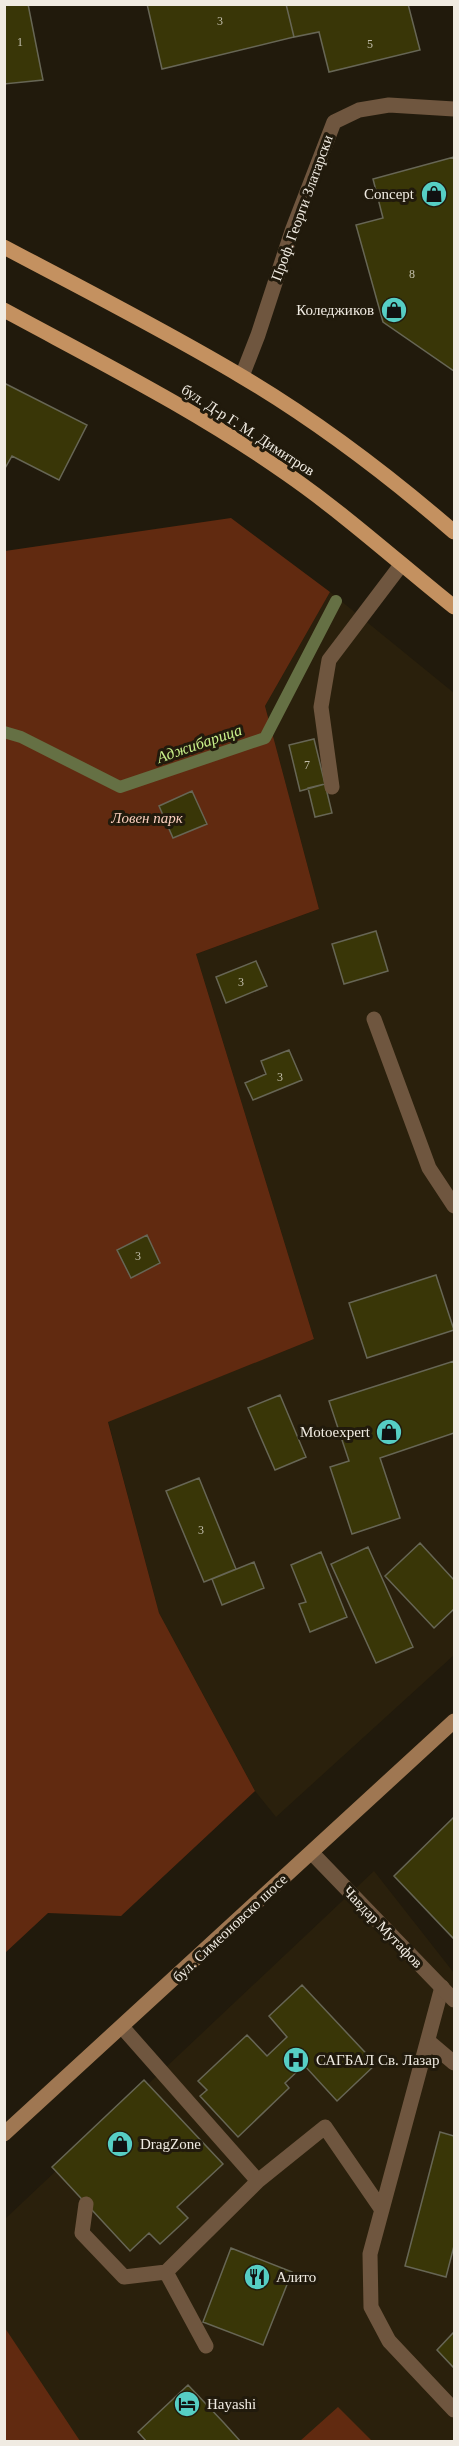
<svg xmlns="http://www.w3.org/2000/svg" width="459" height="2446" font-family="Georgia,serif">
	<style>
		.built { fill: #2a200c }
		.green { fill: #612a10 }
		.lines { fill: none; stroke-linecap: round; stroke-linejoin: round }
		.stream { stroke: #657044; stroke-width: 12 }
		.building { fill: #393607; stroke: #676655; stroke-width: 1.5 }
		.lane { stroke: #6f563f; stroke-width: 15 }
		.street { stroke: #6f563f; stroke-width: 15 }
		.secondary { stroke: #9f7752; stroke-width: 15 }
		.primary { stroke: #c49160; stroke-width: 15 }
		.labels { text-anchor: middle; stroke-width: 6; stroke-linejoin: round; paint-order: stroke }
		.number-label { font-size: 12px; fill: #c2beab }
		.poi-label { font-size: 15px; fill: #f0ebe2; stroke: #211a0c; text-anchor: start }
		.street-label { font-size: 15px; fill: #f0ebe2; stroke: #211a0c }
		.park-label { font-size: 15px; font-style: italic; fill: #facfbe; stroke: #211a0c }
		.water-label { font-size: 16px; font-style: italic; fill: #c9f08a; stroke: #211a0c }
	</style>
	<rect width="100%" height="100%" fill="#211a0c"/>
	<!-- built -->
	<path class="built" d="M330 592 454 693V1655L276 1817 255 1791 159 1613 108 1421 314 1339 196 954 319 909 265 706Z
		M374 1871 454 1973V2441H77L5 2329V2219Z"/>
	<!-- green -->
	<path class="green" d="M231 518 330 592 265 706 319 909 196 954 314 1339 108 1422 159 1613 255 1791 121 1916 48 1913 5 1953V551Z
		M4 2328H5L80 2441H5Z
		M338 2407 372 2441H300Z"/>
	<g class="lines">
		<!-- stream -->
		<path class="stream" d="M4 732 21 737 120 787 265 738 336 601"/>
	</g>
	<!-- building -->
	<path class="building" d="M4 4H28L43 80 4 84Z
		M147 4H286L294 37 162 69Z
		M286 4H408L420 50 329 72 319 32 294 37Z
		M454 157V371L383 322 356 225 383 218 373 179Z
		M4 383 87 425 59 480 12 456 4 470Z
		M314 739 325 784 300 791 289 745Z
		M325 784 332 813 315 817 308 788Z
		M192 791 207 824 173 838 159 806Z
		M376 931 388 971 344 984 332 944Z
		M256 961 267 986 226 1003 216 977Z
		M289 1050 302 1080 253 1100 245 1083 266 1074 261 1061Z
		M147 1235 160 1263 131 1278 117 1250Z
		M436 1275 454 1330 367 1358 349 1303Z
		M454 1361V1433L380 1458 400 1518 352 1534 330 1467 349 1461 329 1401Z
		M280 1395 306 1457 275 1470 248 1408Z
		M199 1478 236 1569 204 1582 166 1491Z
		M420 1543 454 1580V1609L434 1628 385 1576Z
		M368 1547 413 1647 376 1663 331 1564Z
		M321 1552 347 1617 310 1632 299 1604 306 1602 291 1565Z
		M254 1562 264 1588 222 1605 212 1579Z
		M454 1817V1939L394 1876Z
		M302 1985 376 2064 337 2101 304 2065 285 2083 289 2088 238 2137 200 2096 207 2090 198 2081 247 2035 267 2056 287 2037 269 2016Z
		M144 2080 223 2164 177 2207 188 2218 160 2244 149 2233 130 2251 52 2167Z
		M440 2132 454 2136V2246L446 2277 405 2266Z
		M231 2248 292 2272 263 2345 203 2322Z
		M454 2332V2368L437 2350Z
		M188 2385 224 2423 241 2442H147L138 2432Z"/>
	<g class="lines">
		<!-- lane -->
		<path class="lane" d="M332 787 321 707 329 660 401 565
			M374 1019 429 1168 454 1206
			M442 1987 370 2254 371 2307 389 2341 454 2410
			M123 2028 258 2181 166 2272 206 2346
			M428 2041 454 2063
			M258 2181 325 2127 382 2210
			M86 2204 82 2233 124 2277 166 2272"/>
		<!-- street -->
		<path class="street" d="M242 376 258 335 292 231 334 122 359 110 389 105 454 109
			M312 1853 454 2000"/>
		<!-- secondary -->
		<path class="secondary" d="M4 2134 454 1721"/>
		<!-- primary -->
		<path class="primary" d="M4 247C83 289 164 330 241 376 317 421 388 475 454 532
			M4 310C100 362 198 411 287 474 346 515 399 563 454 607"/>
	</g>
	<!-- icons -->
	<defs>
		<g id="shop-disc" transform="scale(1.35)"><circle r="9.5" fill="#56cec4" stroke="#211a0c"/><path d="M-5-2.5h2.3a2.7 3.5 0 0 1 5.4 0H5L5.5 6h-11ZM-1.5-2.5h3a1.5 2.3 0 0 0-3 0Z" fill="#111"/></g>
		<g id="hospital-disc" transform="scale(1.35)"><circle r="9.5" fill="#56cec4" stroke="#211a0c"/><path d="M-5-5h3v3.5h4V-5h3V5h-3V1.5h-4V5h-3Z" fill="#111"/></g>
		<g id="restaurant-disc" transform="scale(1.35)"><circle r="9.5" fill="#56cec4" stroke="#211a0c"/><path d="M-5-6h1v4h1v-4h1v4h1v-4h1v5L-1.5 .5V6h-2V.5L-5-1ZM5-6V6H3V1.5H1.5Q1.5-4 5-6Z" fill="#111"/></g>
		<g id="hotel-disc" transform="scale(1.35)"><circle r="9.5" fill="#56cec4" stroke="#211a0c"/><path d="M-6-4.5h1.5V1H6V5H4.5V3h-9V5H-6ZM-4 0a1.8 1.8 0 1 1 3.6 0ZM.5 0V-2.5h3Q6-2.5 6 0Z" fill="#111"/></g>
	</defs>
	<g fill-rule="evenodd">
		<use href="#shop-disc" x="434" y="194"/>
		<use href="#shop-disc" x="394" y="310"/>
		<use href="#shop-disc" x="389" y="1432"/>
		<use href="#hospital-disc" x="296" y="2060"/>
		<use href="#shop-disc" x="120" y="2144"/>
		<use href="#restaurant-disc" x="257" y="2277"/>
		<use href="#hotel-disc" x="187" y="2404"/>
	</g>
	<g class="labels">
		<!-- number labels -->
		<g class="number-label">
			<text x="220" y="25">3</text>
			<text x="20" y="46">1</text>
			<text x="370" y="48">5</text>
			<text x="412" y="278">8</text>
			<text x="307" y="769">7</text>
			<text x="241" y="986">3</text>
			<text x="280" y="1081">3</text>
			<text x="138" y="1260">3</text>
			<text x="201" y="1534">3</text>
		</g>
		<!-- poi labels -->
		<g class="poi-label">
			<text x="414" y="199" text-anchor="end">Concept</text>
			<text x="374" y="315" text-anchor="end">Коледжиков</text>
			<text x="370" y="1437" text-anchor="end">Motoexpert</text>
			<text x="316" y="2065">САГБАЛ Св. Лазар</text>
			<text x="140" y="2149">DragZone</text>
			<text x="276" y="2282">Алито</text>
			<text x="207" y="2409">Hayashi</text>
		</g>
		<!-- street labels -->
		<g class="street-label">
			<text transform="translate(302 208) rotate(-70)" y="5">Проф. Георги Златарски</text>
			<text transform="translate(248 430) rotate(33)" y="5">бул. Д-р Г. М. Димитров</text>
			<text transform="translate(383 1927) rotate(46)" y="5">Чавдар Мутафов</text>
			<text transform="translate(230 1928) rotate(-43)" y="5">бул. Симеоновско шосе</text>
		</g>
		<!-- park labels -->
		<g class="park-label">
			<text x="147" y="823">Ловен парк</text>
		</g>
		<!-- water labels -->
		<g class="water-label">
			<text transform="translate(199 743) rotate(-19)" y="6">Аджибарица</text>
		</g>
	</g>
	<!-- border -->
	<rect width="459" height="2446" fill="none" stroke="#f0ebe2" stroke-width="12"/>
</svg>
